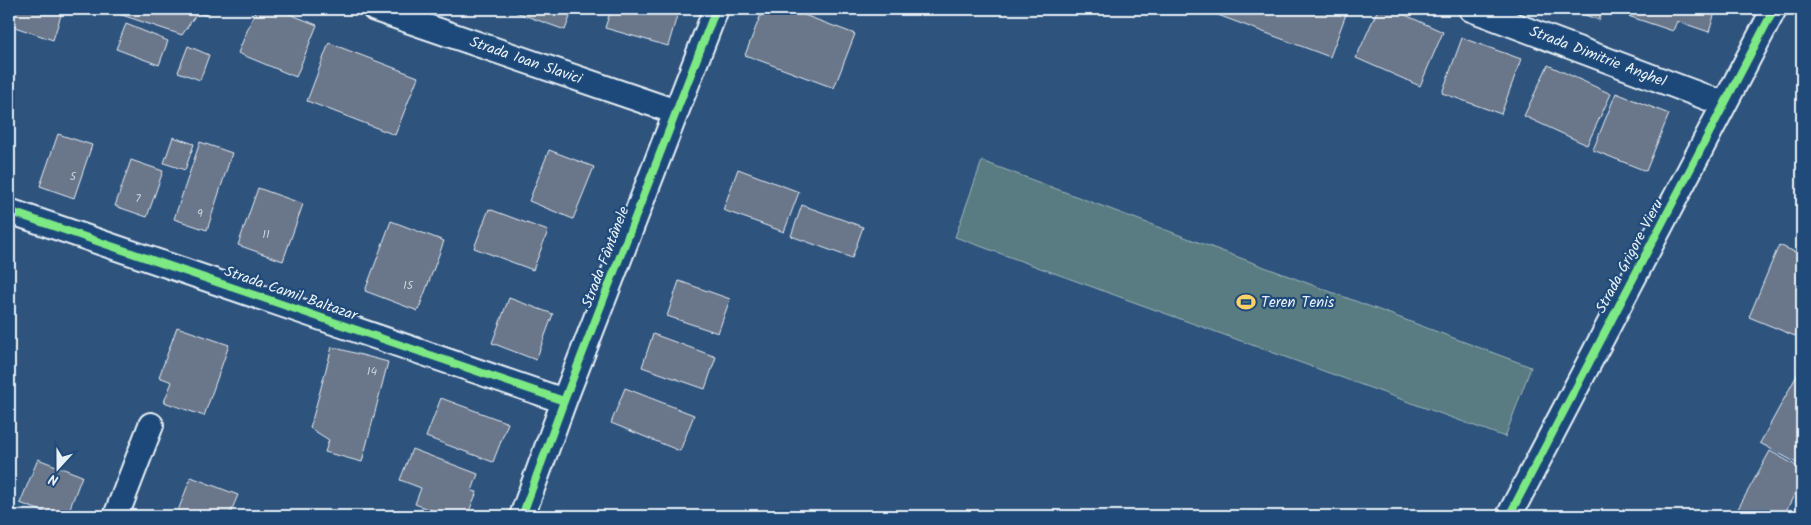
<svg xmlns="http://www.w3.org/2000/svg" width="1811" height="525" font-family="Kalam,sans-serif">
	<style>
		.green { fill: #587c81; stroke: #a0b6bc }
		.building { fill: #6a7689; stroke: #e8f1f8 }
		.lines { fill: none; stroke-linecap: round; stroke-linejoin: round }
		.minor-casing { stroke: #e8f1f8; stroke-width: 28 }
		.minor { stroke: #1f4a7a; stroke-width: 24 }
		.cycleway-casing { stroke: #1f4a7a; stroke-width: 11 }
		.cycleway { stroke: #7ce984; stroke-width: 8 }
		.labels { text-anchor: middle; stroke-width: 4.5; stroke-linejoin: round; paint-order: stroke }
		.number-label { font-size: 12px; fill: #c8d2dc }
		.street-label { font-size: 15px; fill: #e8f1f8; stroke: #1f4a7a }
		.poi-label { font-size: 15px; fill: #e8f1f8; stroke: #1f4a7a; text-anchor: start }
	</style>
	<rect width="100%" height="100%" fill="#2e537d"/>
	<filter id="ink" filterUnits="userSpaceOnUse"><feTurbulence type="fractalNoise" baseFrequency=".02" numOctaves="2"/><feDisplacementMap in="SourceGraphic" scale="10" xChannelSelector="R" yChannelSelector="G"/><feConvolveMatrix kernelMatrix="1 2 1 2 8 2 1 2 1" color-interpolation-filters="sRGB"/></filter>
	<g filter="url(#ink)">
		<!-- green -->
		<path class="green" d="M982 161 1531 367 1505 437 955 237Z"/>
		<!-- building -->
		<path class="building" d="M9 9H63L53 40 9 25Z
			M121 9H211L208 16 197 13 182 35 119 14Z
			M256 9H277L317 25 296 77 238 53Z
			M507 9H573L565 30Z
			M611 9H679L668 46 605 28Z
			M763 9H788L855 34 834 88 745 55Z
			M1202 9H1348L1330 57Z
			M1378 9H1392L1443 32 1420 86 1356 58Z
			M1568 9H1603L1599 20Z
			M1630 9H1716L1709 32 1677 21 1673 31 1628 16Z
			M126 24 168 41 159 65 116 49Z
			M1462 38 1521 59 1501 114 1442 93Z
			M329 43 418 77 395 135 307 101Z
			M188 46 209 55 200 80 178 72Z
			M1548 65 1611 94 1587 145 1524 116Z
			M1616 93 1669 114 1646 171 1593 150Z
			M58 134 92 145 74 198 40 186Z
			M173 137 194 144 185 170 164 163Z
			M200 142 232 153 207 230 174 219Z
			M549 150 594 167 573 219 529 201Z
			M131 160 163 171 147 217 115 206Z
			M738 169 799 192 784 232 723 210Z
			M258 188 303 204 283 261 238 245Z
			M802 205 863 227 852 258 791 236Z
			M489 209 548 231 533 270 474 248Z
			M391 221 444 241 418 311 365 291Z
			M1779 245 1802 255V319L1795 336 1749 317Z
			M679 281 730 299 718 333 667 316Z
			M509 298 553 314 536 360 492 343Z
			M177 327 229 345 204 416 164 402 172 382 159 377Z
			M653 334 716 357 705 389 642 367Z
			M332 347 388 362 362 462 325 452 329 440 310 428Z
			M1802 365V380L1796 376Z
			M1796 377 1802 381V466L1760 443Z
			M625 388 694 415 680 451 611 423Z
			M441 398 508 423 493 462 426 437Z
			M412 449 478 474 472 491 477 492 467 516H447L415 504 421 488 400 480Z
			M1770 451 1802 469V497L1795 493 1785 513 1791 516H1734Z
			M38 459 82 476 67 516H55L20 503Z
			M191 477 238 495 229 516H176Z"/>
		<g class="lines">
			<!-- minor casing -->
			<g class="minor-casing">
				<path id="minor" d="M375 9 676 112
					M1471 9 1724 104
					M9 211 564 401
					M116 516 151 425
					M522 516 564 401 716 9
					M1509 516 1774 9"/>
			</g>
			<!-- minor -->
			<use href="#minor" class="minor"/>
			<!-- cycleway casing -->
			<g class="cycleway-casing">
				<path id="cycleway" d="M9 211 564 401
					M522 516 564 401 716 9
					M1509 516 1774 9"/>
			</g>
			<!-- cycleway -->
			<use href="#cycleway" class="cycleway"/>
		</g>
	</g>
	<!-- icons -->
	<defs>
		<g id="stadium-bare" transform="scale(1.5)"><path d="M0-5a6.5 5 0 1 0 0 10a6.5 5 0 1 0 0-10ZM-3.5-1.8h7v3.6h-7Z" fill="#ffd166" stroke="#1f4a7a" stroke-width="2.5" paint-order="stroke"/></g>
	</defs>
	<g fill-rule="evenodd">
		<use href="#stadium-bare" x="1246" y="302"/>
	</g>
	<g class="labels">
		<!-- number labels -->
		<g class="number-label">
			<text x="73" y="180">5</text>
			<text x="138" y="202">7</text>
			<text x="200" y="217">9</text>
			<text x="266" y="238">11</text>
			<text x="408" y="289">15</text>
			<text x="372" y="375">14</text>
		</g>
		<!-- street labels -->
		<g class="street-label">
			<text transform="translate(1598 56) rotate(21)" y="5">Strada Dimitrie Anghel</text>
			<text transform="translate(526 60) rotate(19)" y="5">Strada Ioan Slavici</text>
			<text transform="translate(1629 256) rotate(-62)" y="5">Strada Grigore Vieru</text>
			<text transform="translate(605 257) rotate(-69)" y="5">Strada Fântânele</text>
			<text transform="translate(291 293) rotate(19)" y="5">Strada Camil Baltazar</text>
		</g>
		<!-- poi labels -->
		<g class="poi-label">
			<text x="1261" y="307">Teren Tenis</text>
		</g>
	</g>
	<!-- margin -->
	<rect width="1811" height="525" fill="none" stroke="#1f4a7a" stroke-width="30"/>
	<rect x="15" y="15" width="1781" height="495" fill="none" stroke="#e8f1f8" stroke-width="2" filter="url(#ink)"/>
	<!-- north arrow -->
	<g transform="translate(58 468) rotate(201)" stroke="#1f4a7a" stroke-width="4" paint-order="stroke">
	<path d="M0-4L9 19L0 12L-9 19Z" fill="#e8f1f8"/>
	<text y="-8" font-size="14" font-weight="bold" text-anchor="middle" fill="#e8f1f8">N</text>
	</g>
</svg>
